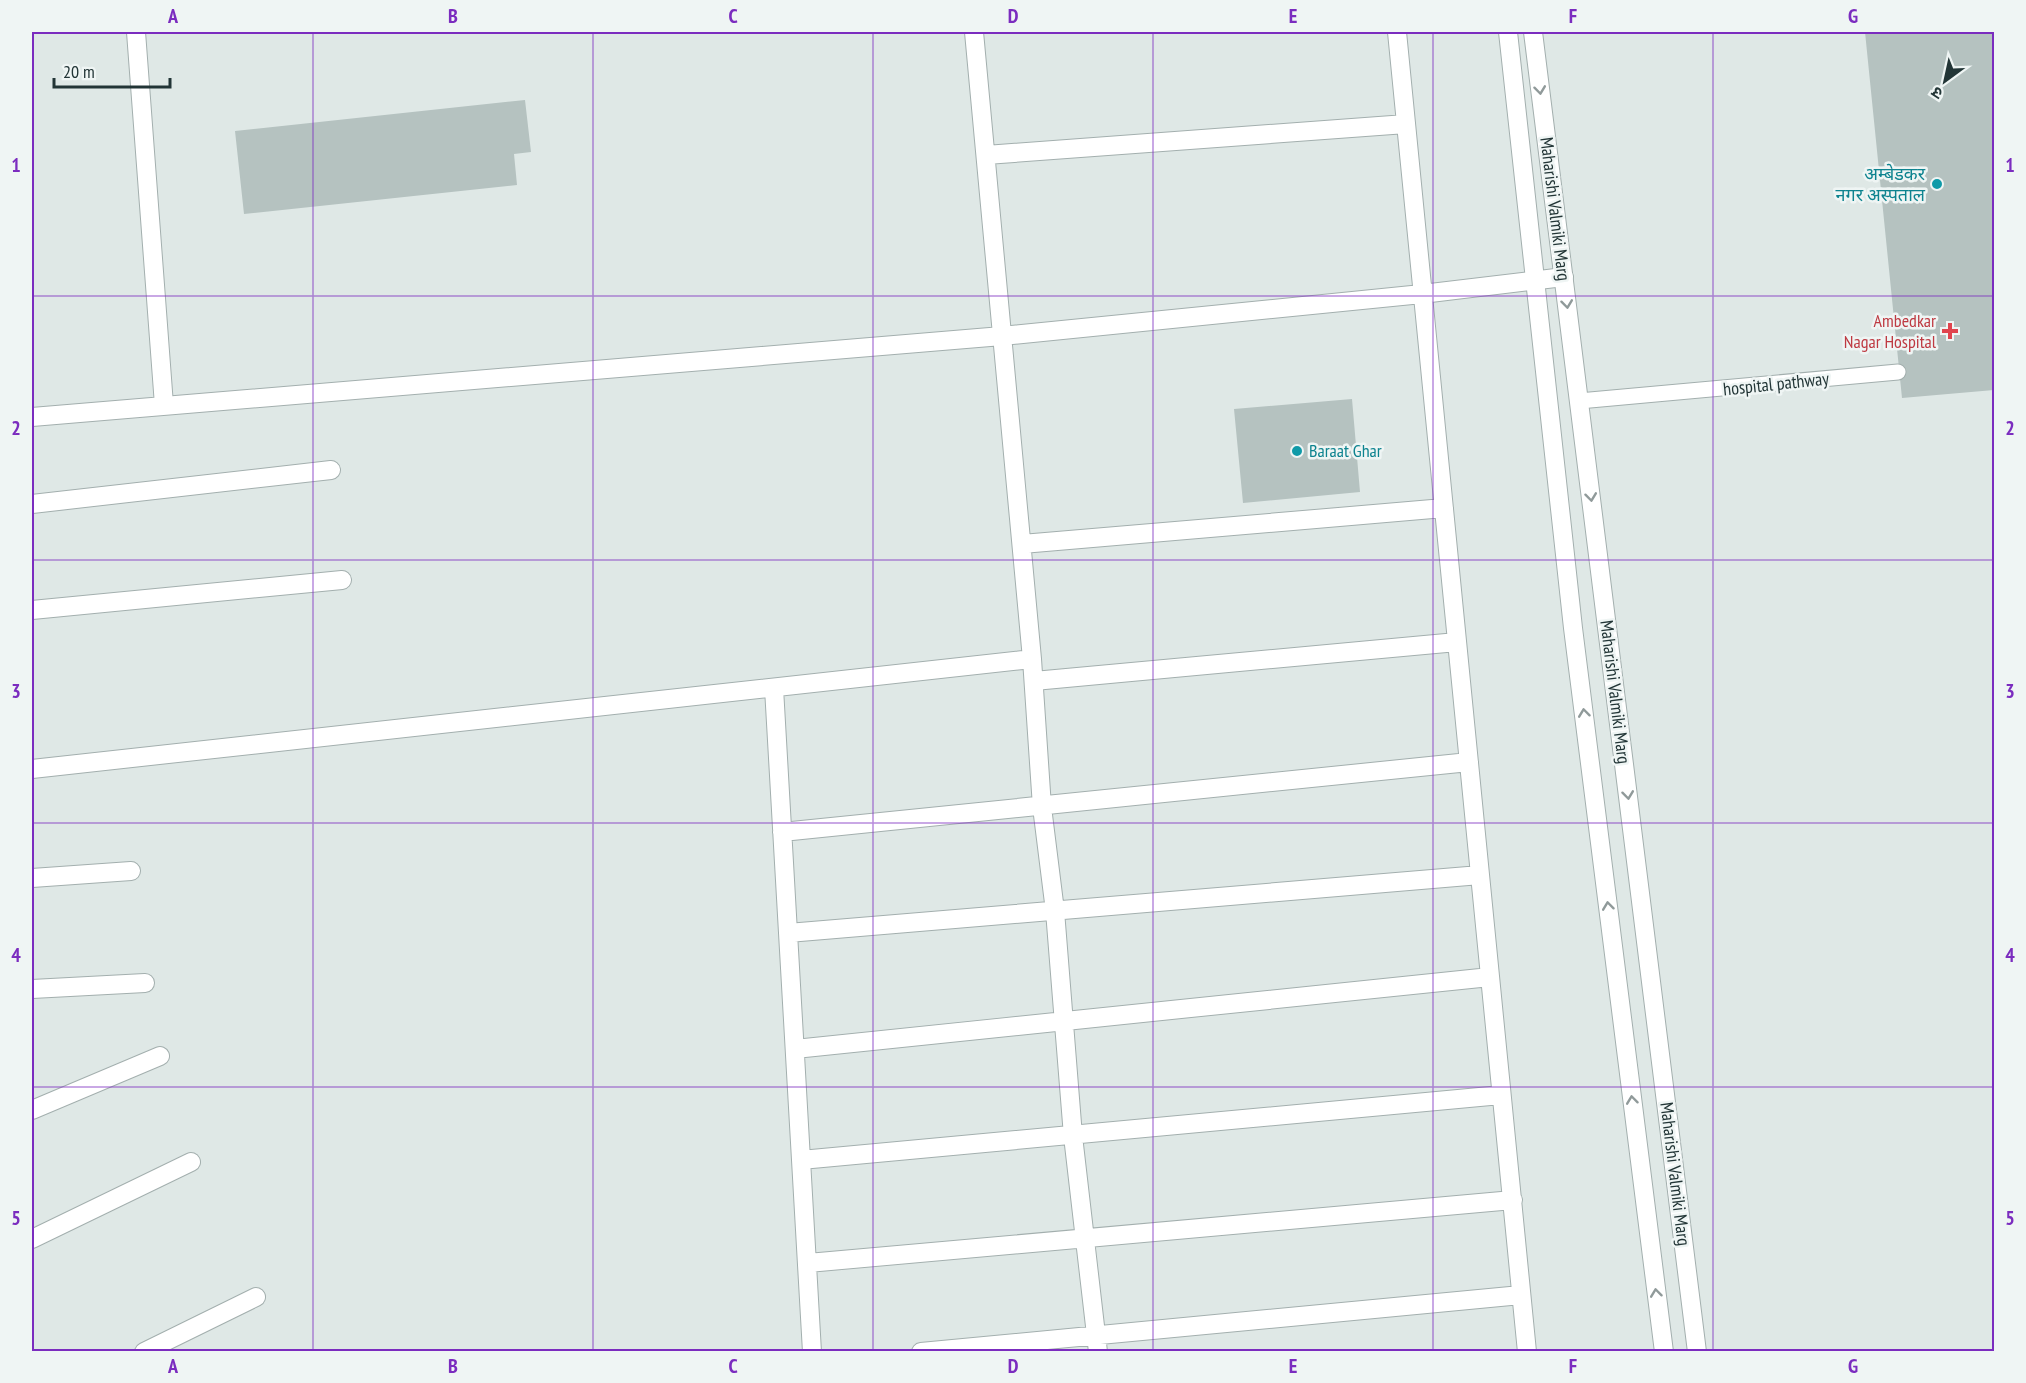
<svg xmlns="http://www.w3.org/2000/svg" width="2026" height="1383" font-family="'PT Sans Narrow','Noto Sans Devanagari',sans-serif">
	<style>
		.building { fill: #b5c2c0 }
		.lines { fill: none; stroke-linecap: round; stroke-linejoin: round }
		.service-casing { stroke: #a3afae; stroke-width: 17 }
		.minor-casing { stroke: #a3afae; stroke-width: 20 }
		.tertiary-casing { stroke: #a3afae; stroke-width: 20 }
		.service { stroke: #fff; stroke-width: 15 }
		.minor { stroke: #fff; stroke-width: 18 }
		.tertiary { stroke: #fff; stroke-width: 18 }
		.oneway { stroke: #909a9a }
		.grid { fill: none; stroke: #7b2cbf; stroke-width: 1.5; stroke-opacity: 0.55 }
		.culture-dot { fill: #0f9aa8; stroke: #eff5f4; stroke-width: 2 }
		.health-dot { fill: #e0444e; stroke: #eff5f4; stroke-width: 2 }
		.labels { text-anchor: middle; stroke-width: 5; stroke-linejoin: round; paint-order: stroke }
		.culture-label { font-size: 18px; fill: #0d838f; stroke: #eff5f4; text-anchor: end }
		.street-label { font-size: 18px; fill: #223536; stroke: #eff5f4 }
		.health-label { font-size: 18px; fill: #be3a42; stroke: #eff5f4; text-anchor: end }
		.neatline { fill: none; stroke: #7b2cbf; stroke-width: 2 }
		.grid-label { font-size: 20px; text-anchor: middle; font-weight: bold; fill: #7b2cbf }
	</style>
	<rect width="100%" height="100%" fill="#dfe8e6"/>
	<!-- building -->
	<path class="building" d="M1865 32H1994V390L1902 398Z
		M525 100 531 152 514 154 517 185 244 214 235 131Z
		M1352 399 1360 492 1243 503 1234 409Z"/>
	<g class="lines">
		<!-- service casing -->
		<g class="service-casing">
			<path id="service" d="M1579 401 1898 372"/>
		</g>
		<!-- minor casing -->
		<g class="minor-casing">
			<path id="minor" d="M136 32 164 405
				M974 32 1032 659 1042 807 1055 911 1073 1136 1098 1352
				M1397 32 1527 1352
				M986 155 1406 124
				M32 417 1002 336 1422 294 1564 277
				M32 504 331 470
				M1022 544 1444 508
				M32 610 342 580
				M1034 681 1457 642
				M774 688 812 1352
				M32 769 1032 659
				M782 832 1469 762
				M32 878 131 871
				M788 933 1480 875
				M32 989 145 983
				M795 1049 1490 977
				M32 1110 160 1056
				M801 1160 1501 1095
				M32 1239 191 1162
				M808 1263 1513 1200
				M144 1352 256 1297
				M921 1352 1521 1295"/>
		</g>
		<!-- tertiary casing -->
		<g class="tertiary-casing">
			<path id="tertiary" d="M1508 32 1573 628 1664 1352
				M1533 32 1697 1352"/>
		</g>
		<!-- service -->
		<use href="#service" class="service"/>
		<!-- minor -->
		<use href="#minor" class="minor"/>
		<!-- tertiary -->
		<use href="#tertiary" class="tertiary"/>
	</g>
	<!-- one-way arrows -->
	<defs><path id="oneway-chevron" d="M-2-3.5L2.5 0L-2 3.5" fill="none" stroke-width="1.6" stroke-linecap="round" stroke-linejoin="round" transform="scale(1.5)"/></defs>
	<g class="oneway">
		<use href="#oneway-chevron" transform="translate(1540 90) rotate(83)"/>
		<use href="#oneway-chevron" transform="translate(1567 304) rotate(83)"/>
		<use href="#oneway-chevron" transform="translate(1591 497) rotate(83)"/>
		<use href="#oneway-chevron" transform="translate(1584 713) rotate(-97)"/>
		<use href="#oneway-chevron" transform="translate(1628 795) rotate(83)"/>
		<use href="#oneway-chevron" transform="translate(1608 906) rotate(-97)"/>
		<use href="#oneway-chevron" transform="translate(1632 1100) rotate(-97)"/>
		<use href="#oneway-chevron" transform="translate(1656 1293) rotate(-97)"/>
	</g>
	<!-- grid -->
	<path class="grid" d="M313 32V1352M593 32V1352M873 32V1352M1153 32V1352M1433 32V1352M1713 32V1352M32 296H1994M32 560H1994M32 823H1994M32 1087H1994"/>
	<!-- markers -->
	<g class="culture-dot">
		<circle cx="1937" cy="184" r="6"/>
		<circle cx="1297" cy="451" r="6"/>
	</g>
	<path class="health-dot" d="M1947 322h6v6h6v6h-6v6h-6v-6h-6v-6h6z"/>
	<g class="labels">
		<!-- culture labels -->
		<g class="culture-label">
			<text x="1925" y="180">अम्बेडकर<tspan x="1925" dy="21">नगर अस्पताल</tspan></text>
			<text x="1309" y="457" text-anchor="start">Baraat Ghar</text>
		</g>
		<!-- street labels -->
		<g class="street-label">
			<text transform="translate(1555 209) rotate(83)" y="6">Maharishi Valmiki Marg</text>
			<text transform="translate(1776 384) rotate(-6)" y="6">hospital pathway</text>
			<text transform="translate(1615 692) rotate(83)" y="6">Maharishi Valmiki Marg</text>
			<text transform="translate(1675 1174) rotate(83)" y="6">Maharishi Valmiki Marg</text>
		</g>
		<!-- health labels -->
		<g class="health-label">
			<text x="1936" y="327">Ambedkar<tspan x="1936" dy="21">Nagar Hospital</tspan></text>
		</g>
	</g>
	<!-- border -->
	<rect width="2026" height="1383" fill="none" stroke="#eff5f4" stroke-width="66"/>
	<!-- north arrow -->
	<g transform="translate(1945 81) rotate(213)" stroke="#eff5f4" stroke-width="4.5" paint-order="stroke">
	<path d="M0-4.5L10 22L0 15L-10 22Z" fill="#223536"/>
	<text y="-9" font-size="16" font-weight="bold" text-anchor="middle" fill="#223536">उ</text>
	</g>
	<!-- scale -->
	<path d="M54 78v9h116v-9" fill="none" stroke="#223536" stroke-width="3"/>
	<text x="63" y="78" font-size="18" fill="#223536" stroke="#eff5f4" stroke-width="4.5" paint-order="stroke">20 m</text>
	<rect x="33" y="33" width="1960" height="1317" class="neatline"/>
	<g class="grid-label">
		<text x="173" y="23">A</text>
		<text x="453" y="23">B</text>
		<text x="733" y="23">C</text>
		<text x="1013" y="23">D</text>
		<text x="1293" y="23">E</text>
		<text x="1573" y="23">F</text>
		<text x="1853" y="23">G</text>
		<text x="16" y="172">1</text>
		<text x="2010" y="172">1</text>
		<text x="16" y="435">2</text>
		<text x="2010" y="435">2</text>
		<text x="16" y="698">3</text>
		<text x="2010" y="698">3</text>
		<text x="16" y="962">4</text>
		<text x="2010" y="962">4</text>
		<text x="16" y="1225">5</text>
		<text x="2010" y="1225">5</text>
		<text x="173" y="1373">A</text>
		<text x="453" y="1373">B</text>
		<text x="733" y="1373">C</text>
		<text x="1013" y="1373">D</text>
		<text x="1293" y="1373">E</text>
		<text x="1573" y="1373">F</text>
		<text x="1853" y="1373">G</text>
	</g>
</svg>
